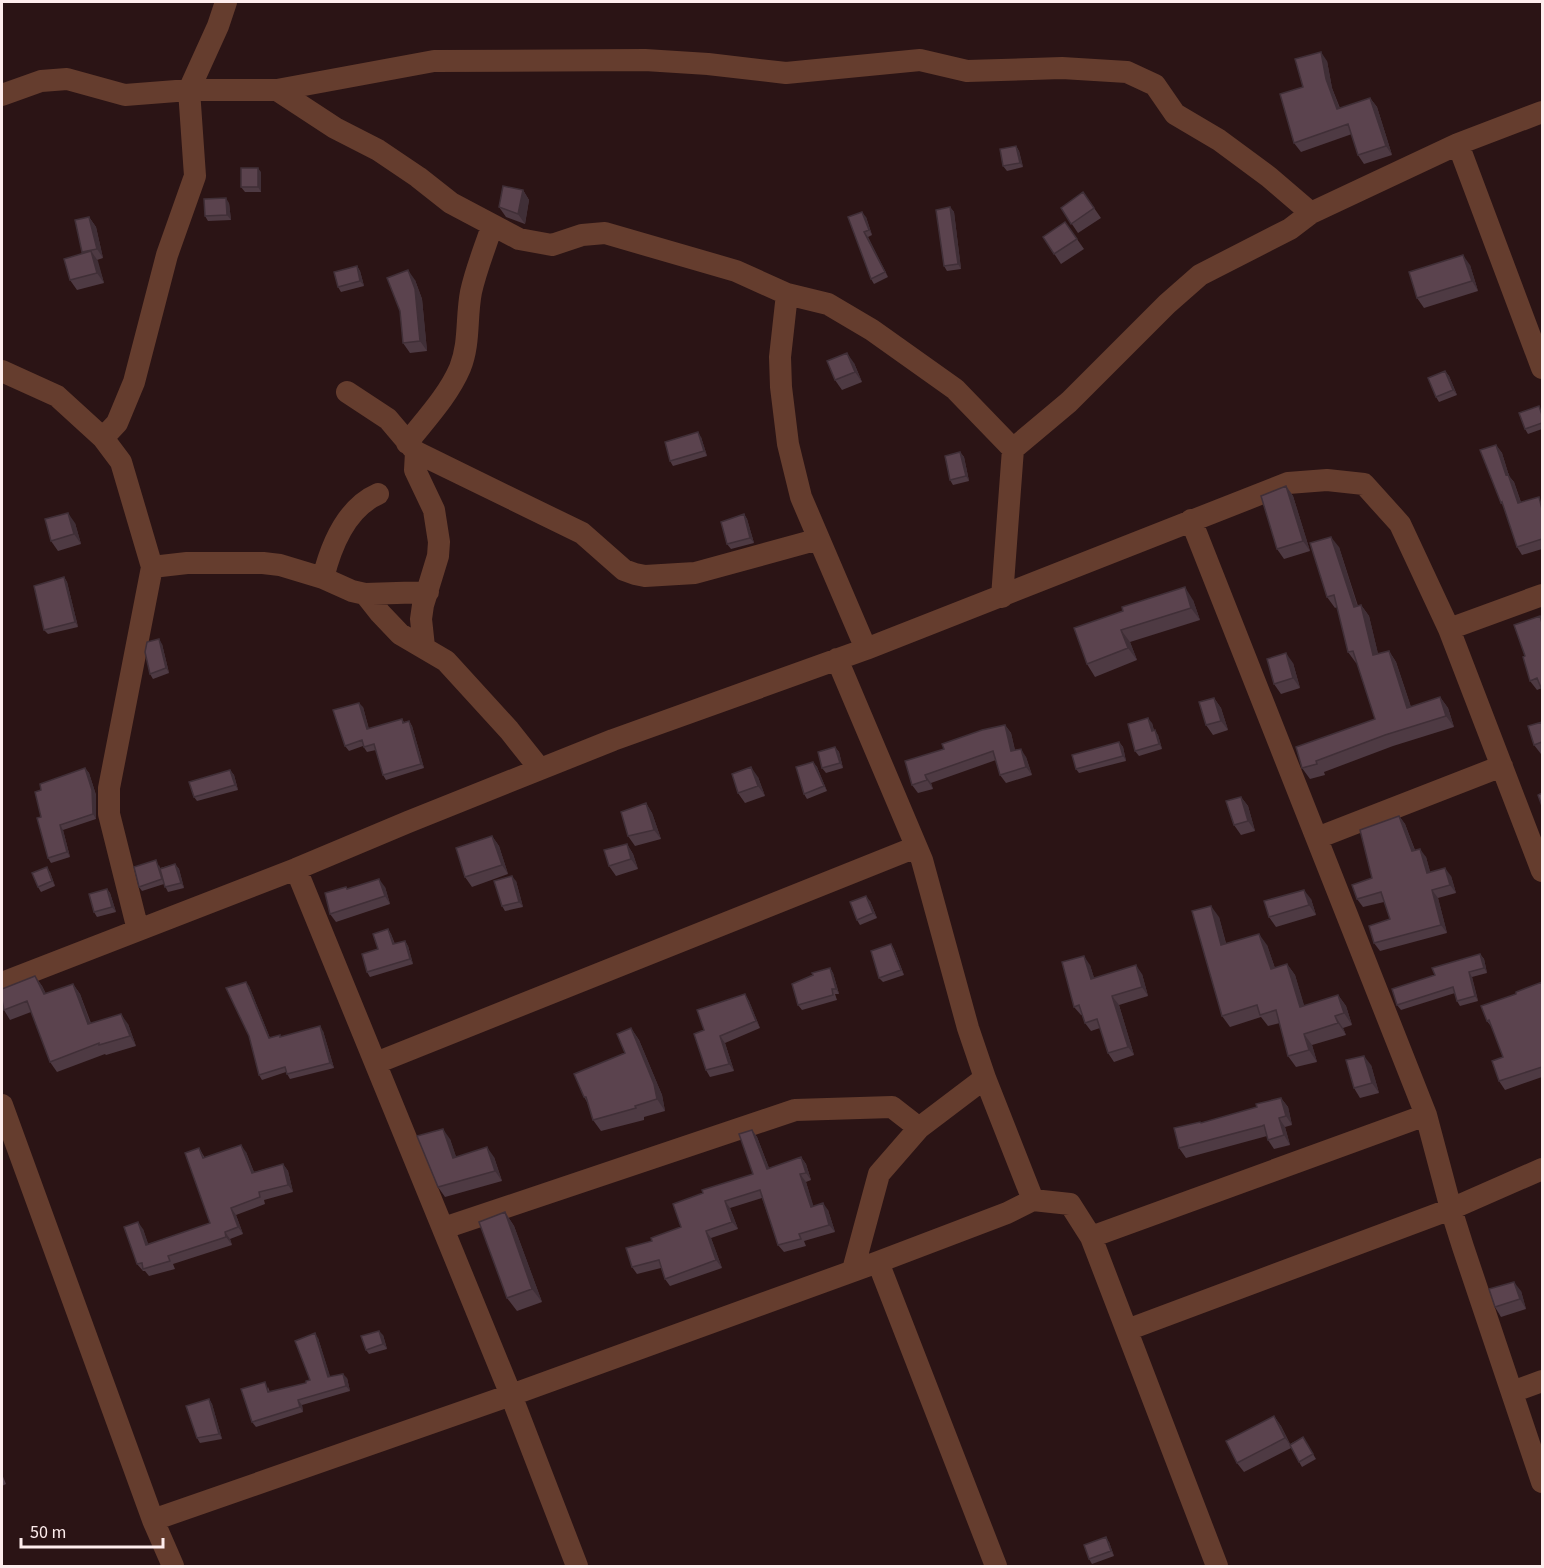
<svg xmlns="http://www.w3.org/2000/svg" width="1544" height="1568" font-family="'Source Sans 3',sans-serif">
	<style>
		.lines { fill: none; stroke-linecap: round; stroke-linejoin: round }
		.minor { stroke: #653d2e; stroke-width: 22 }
		.wall { fill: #4e3a43 }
		.shaded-wall { fill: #402f37 }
		.building { fill: #5b434e; stroke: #402f37; stroke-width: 1.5 }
	</style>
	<rect width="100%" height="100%" fill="#2b1415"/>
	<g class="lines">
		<!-- minor -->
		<path class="minor" d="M277 90 335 128 378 150 418 177 451 203 519 239 552 245 582 235 605 233 736 271 787 294 828 304 872 330 955 389 1013 449 1002 597
			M2 95 41 81 67 79 125 95 189 90H277L434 61 645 60 708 64 786 73 920 60 967 71 1062 68 1127 72 1155 85 1175 114 1219 140 1269 177 1311 213
			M1458 144 1542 368
			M787 294 780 357 781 387 788 444 801 497 866 649
			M2 371 57 396 103 438 121 462 152 567 109 788V814L138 930
			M347 392 388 419 416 452 582 533 624 570 635 574 645 576 695 573 819 539
			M103 438 117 423 134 382 167 255 195 176 189 90 218 26 226 2
			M407 443C425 420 448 396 460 368 470 343 466 318 471 292 476 269 485 248 492 226
			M1013 449 1069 402 1167 304 1200 275 1290 229 1311 213 1458 144 1542 112
			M416 452 415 470 434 510 439 542 438 556 423 605 421 619 424 647
			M152 567 187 563H263L280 565 323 578 352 591 365 594 428 592
			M323 578C331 546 346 508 378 494
			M365 594 380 613 400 634 446 661 509 730 540 769
			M1449 629 1542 595
			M837 659 922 860 968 1028 985 1078 919 1128 879 1174 853 1270
			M1317 838 1502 766
			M296 869 511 1395 577 1566
			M2 983 296 869 408 822 613 740 866 649 1288 483 1327 480 1364 484 1400 524 1449 629 1542 871
			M376 1063 916 847
			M985 1078 1033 1200
			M2 1105 153 1520 173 1566
			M1542 1169 1451 1209 1463 1247 1542 1482
			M444 1228 795 1110 892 1107 919 1128
			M1091 1237 1426 1115
			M878 1262 996 1566
			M1127 1330 1451 1209 1426 1115 1191 520
			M1512 1392 1542 1381
			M153 1520 511 1395 878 1262 1007 1213 1033 1200 1070 1204 1091 1237 1217 1566"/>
	</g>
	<!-- wall -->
	<path class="wall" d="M1327 61 1332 88 1340 108 1370 98 1377 107 1392 155 1364 164 1358 155 1352 134 1301 152 1294 143 1303 87Z
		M1016 146 1019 151 1023 167 1007 171 1003 166Z
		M261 172V192H245L241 187Z
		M523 190 529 200 525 224 506 217 499 207Z
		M1083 192 1101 218 1078 233 1061 208Z
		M229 203 231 220 208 221 205 216Z
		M950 207 954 212 961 269 947 271 944 266Z
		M89 217 96 227 103 258 97 260 104 283 77 290 70 280 83 254 82 252Z
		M848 217H866L872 235 868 237 888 277 874 284 871 279Z
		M1065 222 1084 249 1061 264 1043 237Z
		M1470 265 1478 291 1424 308 1417 298Z
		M357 266 360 271 364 286 341 292 338 287Z
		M415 280 422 299 427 351 410 353 403 343Z
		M854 363 862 382 842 390 835 380Z
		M1445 371 1449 376 1457 395 1439 402 1436 397Z
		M1542 410V429L1528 434 1525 429Z
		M701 437 707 456 673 466 670 461Z
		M1496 445 1502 453 1509 476 1514 482 1521 502H1542V549L1522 555 1517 547 1504 507 1501 503Z
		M960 452 964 457 969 481 953 485 950 480Z
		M1286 486 1293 496 1310 551 1284 559 1277 549Z
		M744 514 747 519 754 543 731 549 727 544Z
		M75 523 81 544 58 551 51 541Z
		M1339 547 1358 606 1361 605 1369 616 1378 654 1389 651 1396 662 1411 707 1440 697 1448 708 1454 727 1393 746 1324 772 1325 775 1310 779 1302 768 1375 719 1357 662 1356 663 1348 652 1337 607 1335 608 1327 597Z
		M64 577 67 582 78 627 48 634 44 630Z
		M1193 600 1200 620 1130 642 1137 660 1095 677 1087 664 1074 628Z
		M1542 620V688L1537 690 1530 681 1525 656Z
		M162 644 169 673 153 679 150 674Z
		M1293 663 1300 688 1281 694 1274 684Z
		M1214 698 1221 708 1228 730 1213 735 1206 725Z
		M363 707 369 729 402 719 404 722 409 721 412 726 424 768 386 780 383 775 376 750 367 752 363 746 349 751 345 746Z
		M1542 722V754H1541L1534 745Z
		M1152 723 1154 730 1158 735 1162 749 1139 756 1135 751Z
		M1005 725 1011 733 1015 750 1026 757 1032 775 1006 783 1000 775 996 760 931 783 933 789 918 793 912 785 944 749Z
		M1119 742 1123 747 1126 761 1079 773 1076 769Z
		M835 747 839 752 843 768 826 773 822 768Z
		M813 762 817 767 827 791 807 799 804 794Z
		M85 768 89 773 96 795V819L63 830 70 857 51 863 48 858 41 817V790Z
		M230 770 234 775 238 790 197 801 194 797Z
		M758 777 765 796 745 803 738 793Z
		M1241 797 1248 806 1255 831 1241 835 1234 825Z
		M646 803 652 813 661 839 635 846 628 836Z
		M1399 816 1405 824 1415 850 1426 857 1430 872 1451 876 1456 893 1438 898 1447 933 1380 951 1374 943 1390 919 1384 902 1363 907 1357 899 1372 878Z
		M492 836 499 846 508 874 472 887 465 877Z
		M627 844 633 854 638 869 616 876 609 866Z
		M175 864 179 869 184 888 168 892 164 884 142 891 139 887 159 865 160 868Z
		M50 872 55 886 41 892 38 887Z
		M516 881 523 907 505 911 502 906Z
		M346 887 348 889 385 887 390 904 336 922 330 914Z
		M107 889 110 893 116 912 97 917 94 912Z
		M1311 899 1316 915 1276 927 1269 917Z
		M870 901 877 918 860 925 857 920Z
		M1219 917 1226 943 1267 945 1275 968 1287 964 1295 975 1304 1006 1338 995 1346 1006 1352 1025 1343 1028 1346 1035 1312 1045 1317 1062 1296 1067 1288 1056 1280 1023 1268 1026 1261 1017 1230 1027 1222 1016Z
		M388 929 391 934 395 944 405 941 408 946 413 964 370 977 367 972Z
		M891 944 894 949 904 975 883 982 879 978Z
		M1480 954 1484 959 1487 973 1472 977 1478 1001 1460 1006 1457 1001 1455 993 1401 1010 1397 1005 1435 975Z
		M1090 965 1094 978 1142 974 1148 996 1119 1005 1134 1055 1114 1062 1108 1053 1100 1028 1091 1031 1085 1023 1082 1015H1081L1074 1007Z
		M830 968 833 973 839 994H835L837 1000 802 1010 798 1005Z
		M35 976 42 986 46 994 73 984 80 994 91 1023 128 1024 136 1046 106 1055 105 1054 57 1072 50 1062 31 1012 10 1020 4 1010Z
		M1542 982V1077L1505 1090 1499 1081 1503 1057 1493 1029 1487 1021 1516 994Z
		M249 986 270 1038 281 1037 323 1031 334 1068 290 1079 286 1072 262 1080 259 1075Z
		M745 994 749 1001 760 1028 725 1043 734 1071 710 1077 706 1070 704 1030Z
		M631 1028 639 1040 662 1095 665 1111 644 1117V1120L601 1131 593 1120 587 1102 584 1097 625 1053Z
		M1371 1065 1379 1093 1360 1098 1354 1088Z
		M1281 1098 1288 1107 1292 1125 1285 1127 1290 1145 1274 1149 1268 1140 1267 1136 1186 1158 1179 1148 1202 1123 1257 1107Z
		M752 1130 757 1137 769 1168 801 1157 806 1164 811 1180 806 1182 813 1206 828 1210 835 1232 804 1241 806 1246 784 1252 778 1245 762 1198 730 1208 738 1229 711 1238 722 1268 670 1286 665 1279 661 1268 637 1274 632 1267 652 1241 681 1227 753 1174Z
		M450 1139 456 1157H494L502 1181 445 1197 438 1187Z
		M199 1148 205 1158 246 1152 254 1172 283 1164 288 1171 293 1192 264 1200 265 1204 236 1215 243 1234 230 1239 232 1245 173 1264 175 1269 149 1276 145 1271H143L137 1264 143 1229 148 1244 210 1223Z
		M505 1212 514 1226 542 1302 517 1311 507 1298Z
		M1521 1291 1526 1309 1501 1317 1495 1307Z
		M383 1335 387 1349 369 1354 366 1350Z
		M318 1338 330 1377 347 1378 350 1391 302 1405 303 1412 256 1427 252 1422 268 1387 270 1392 306 1383 310 1380Z
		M209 1399 212 1404 222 1439 200 1443 197 1438Z
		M1274 1416 1281 1426 1290 1444 1303 1437 1316 1459 1302 1467 1291 1448 1244 1472 1237 1463Z
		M2 1474 6 1484 2 1486Z
		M1109 1542 1114 1556 1092 1564 1089 1559Z"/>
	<!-- shaded-wall -->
	<path class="shaded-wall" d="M1321 52 1327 61 1332 88 1343 118 1337 109 1326 79Z
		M1370 98 1377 107 1392 155 1386 146Z
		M1016 146 1019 151 1023 167 1020 163Z
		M258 168 261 172V192L258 187Z
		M523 190 529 200 525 224 518 214Z
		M226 198 229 203 231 220 227 215Z
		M950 207 954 212 961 269 958 264Z
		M862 212 866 217 872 235 869 230Z
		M89 217 96 227 103 258 97 249Z
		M864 232 868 237 888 277 885 272Z
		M91 251 98 261 104 283 97 273Z
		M1463 255 1470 265 1478 291 1472 281Z
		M357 266 360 271 364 286 360 281Z
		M408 270 415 280 422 299 427 351 420 341Z
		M847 353 854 363 862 382 855 372Z
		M1445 371 1449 376 1457 395 1453 390Z
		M698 432 701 437 707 456 704 451Z
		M1496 445 1502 453 1509 476 1514 482 1524 512 1518 503 1506 475Z
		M960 452 964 457 969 481 966 476Z
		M1286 486 1293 496 1310 551 1303 541Z
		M68 513 75 523 81 544 74 534Z
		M744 514 747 519 754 543 750 538Z
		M1331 537 1339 547 1361 618 1354 607Z
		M64 577 67 582 78 627 75 622Z
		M1185 587 1193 600 1200 620 1191 608Z
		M1361 605 1369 616 1381 666 1373 655Z
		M1121 630 1130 642 1137 660 1128 648Z
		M159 639 162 644 169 673 166 668Z
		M1389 651 1396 662 1415 719 1407 708Z
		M1286 653 1293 663 1300 688 1293 678Z
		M1440 697 1448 708 1454 727 1446 716Z
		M1214 698 1221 708 1228 730 1221 721Z
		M359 703 363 707 370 734 367 729Z
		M1148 718 1152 723 1155 736 1152 731Z
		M409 721 412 726 424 768 421 764Z
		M1005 725 1011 733 1017 760 1011 751Z
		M1155 730 1158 735 1162 749 1159 744Z
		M1119 742 1123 747 1126 761 1123 756Z
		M835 747 839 752 843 768 840 763Z
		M1021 749 1026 757 1032 775 1026 767Z
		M813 762 817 767 827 791 824 786Z
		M751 767 758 777 765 796 758 786Z
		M85 768 89 773 96 795V819L93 814Z
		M230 770 234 775 238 790 235 785Z
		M925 775 931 783 933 789 927 780Z
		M1241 797 1248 806 1255 831 1248 821Z
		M646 803 652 813 661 839 654 830Z
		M1399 816 1405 824 1418 859 1412 851Z
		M60 825 63 830 70 857 67 852Z
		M492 836 499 846 508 874 502 865Z
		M627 844 633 854 638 869 631 859Z
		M1420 849 1426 857 1433 881 1427 873Z
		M175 864 179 869 184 888 181 883Z
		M47 867 50 872 55 886 52 881Z
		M1445 868 1451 876 1456 893 1450 885Z
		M512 876 516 881 523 907 519 902Z
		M379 879 385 887 390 904 385 896Z
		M107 889 110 893 116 912 112 907Z
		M1304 890 1311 899 1316 915 1309 905Z
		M1432 890 1438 898 1447 933 1441 925Z
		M866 896 870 901 877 918 873 913Z
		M1211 906 1219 917 1229 956 1221 945Z
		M388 929 391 934 396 949 393 944Z
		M1259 934 1267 945 1279 980 1271 969Z
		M405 941 408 946 413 964 410 959Z
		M891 944 894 949 904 975 901 970Z
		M1480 954 1484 959 1487 973 1484 968Z
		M1084 956 1090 965 1097 987 1091 979Z
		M1287 964 1295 975 1308 1018 1300 1007Z
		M1136 965 1142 974 1148 996 1142 987Z
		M830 968 833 973 839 994 836 989Z
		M1469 972 1472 977 1478 1001 1475 996Z
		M35 976 42 986 51 1004 44 994Z
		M246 982 249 986 272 1043 269 1038Z
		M73 984 80 994 94 1034 88 1024Z
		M745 994 749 1001 760 1028 756 1021Z
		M1338 995 1346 1006 1352 1025 1344 1013Z
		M1112 996 1119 1005 1134 1055 1128 1047Z
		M121 1014 128 1024 136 1046 130 1036Z
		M1335 1016 1343 1028 1346 1035 1338 1023Z
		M320 1026 323 1031 334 1068 330 1063Z
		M631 1028 639 1040 662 1095 665 1111 657 1099Z
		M1304 1034 1312 1045 1317 1062 1309 1050Z
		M720 1036 725 1043 734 1071 729 1064Z
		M1364 1056 1371 1065 1379 1093 1372 1083Z
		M1281 1098 1288 1107 1292 1125 1286 1116Z
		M1279 1118 1285 1127 1290 1145 1284 1135Z
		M443 1129 450 1139 460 1168 453 1158Z
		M752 1130 757 1137 772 1176 767 1169Z
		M241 1145 246 1152 257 1180 252 1173Z
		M487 1147 494 1157 502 1181 495 1171Z
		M801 1157 806 1164 811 1180 806 1173Z
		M283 1164 288 1171 293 1192 288 1185Z
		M800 1174 806 1182 816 1214 811 1207Z
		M725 1201 730 1208 738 1229 732 1222Z
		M823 1203 828 1210 835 1232 829 1225Z
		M231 1208 236 1215 243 1234 238 1227Z
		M505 1212 514 1226 542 1302 532 1289Z
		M138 1222 143 1229 151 1252 146 1245Z
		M706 1231 711 1238 722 1268 716 1260Z
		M225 1232 230 1239 232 1245 226 1237Z
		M1514 1282 1521 1291 1526 1309 1520 1299Z
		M379 1331 383 1335 387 1349 383 1344Z
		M315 1333 318 1338 332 1382 328 1377Z
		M343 1374 347 1378 350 1391 346 1386Z
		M209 1399 212 1404 222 1439 219 1434Z
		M298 1400 302 1405 303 1412 300 1407Z
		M1274 1416 1281 1426 1292 1448 1285 1438Z
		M1106 1537 1109 1542 1114 1556 1111 1551Z"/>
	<!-- building -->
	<path class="building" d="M1321 52 1326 79 1337 109 1370 98 1386 146 1358 155 1348 124 1294 143 1280 94 1303 87 1295 59Z
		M1016 146 1020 163 1003 166 1000 149Z
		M241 168H258V187H241Z
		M503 186 523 190 518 214 499 207Z
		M1083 192 1094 208 1071 224 1061 208Z
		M226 198 227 215 205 216 204 199Z
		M950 207 958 264 944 266 936 210Z
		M862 212 869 230 864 232 885 272 871 279 848 217Z
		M89 217 97 249 82 252 75 220Z
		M1065 222 1077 239 1054 254 1043 237Z
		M91 251 97 273 70 280 64 259Z
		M1463 255 1472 281 1417 298 1409 272Z
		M357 266 360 281 338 287 334 272Z
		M408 270 415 289 420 341 403 343 400 311 387 278Z
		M847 353 855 372 835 380 827 361Z
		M1445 371 1453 390 1436 397 1428 378Z
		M1539 406 1542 415V423L1525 429 1519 413Z
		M698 432 704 451 670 461 665 442Z
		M1496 445 1506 475 1508 474 1518 503 1539 497 1542 509V539L1517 547 1502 502 1501 503 1480 450Z
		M960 452 966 476 950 480 945 456Z
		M1286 486 1303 541 1277 549 1261 496Z
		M68 513 74 534 51 541 45 519Z
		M744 514 750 538 727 544 721 522Z
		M1331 537 1354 607 1361 605 1373 655 1389 651 1407 708 1440 697 1446 716 1385 735 1316 761 1317 764 1302 768 1296 747 1375 719 1353 651 1348 652 1334 595 1327 597 1310 543Z
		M64 577 75 622 44 630 34 586Z
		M1185 587 1191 608 1121 630 1128 648 1087 664 1074 628 1123 611 1122 607Z
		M1540 616 1542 623V690L1537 678 1530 681 1523 657 1525 656 1514 625Z
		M159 639 166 668 150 674 145 652 147 642Z
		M1286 653 1293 678 1274 684 1267 659Z
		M1214 698 1221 721 1206 725 1199 702Z
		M359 703 367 729 402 719 403 723 409 721 421 764 383 775 374 744 364 747 362 740 345 746 333 710Z
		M1148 718 1152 731 1155 730 1159 744 1135 751 1128 724Z
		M1542 722V742L1534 745 1528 726Z
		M1005 725 1011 751 1021 749 1026 767 1000 775 993 751 925 775 927 780 912 785 905 761 944 749 942 744 982 730Z
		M1119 742 1123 756 1076 769 1072 755Z
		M835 747 840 763 822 768 818 752Z
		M813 762 824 786 804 794 796 767Z
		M751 767 758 786 738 793 732 774Z
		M85 768 92 790 93 814 60 825 67 852 48 858 37 818 41 817 35 792 41 790 40 784Z
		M230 770 235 785 194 797 189 782Z
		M1542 793V806L1538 795Z
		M1241 797 1248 821 1234 825 1226 801Z
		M646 803 654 830 628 836 621 812Z
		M1399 816 1412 851 1420 849 1427 873 1445 868 1450 885 1432 890 1441 925 1374 943 1369 926 1390 919 1381 892 1357 899 1352 885 1372 878 1360 830Z
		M492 836 502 865 465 877 456 848Z
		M627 844 631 859 609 866 604 850Z
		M156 860 162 879 139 887 134 867Z
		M175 864 181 883 165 887 160 869Z
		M47 867 52 881 38 887 32 873Z
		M512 876 519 902 502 906 494 881Z
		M379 879 385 896 330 914 325 893 346 887 347 889Z
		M107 889 112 907 94 912 89 894Z
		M1304 890 1309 905 1269 917 1264 901Z
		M866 896 873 913 857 920 850 902Z
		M1211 906 1221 945 1259 934 1271 969 1287 964 1300 1007 1338 995 1344 1013 1335 1016 1338 1023 1304 1034 1309 1050 1288 1056 1276 1010 1260 1015 1257 1005 1222 1016 1192 911Z
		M388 929 393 944 405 941 410 959 367 972 362 954 378 949 373 934Z
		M891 944 901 970 879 978 871 951Z
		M1480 954 1484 968 1469 972 1475 996 1457 1001 1453 987 1397 1005 1392 989 1435 975 1432 968Z
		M1084 956 1091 979 1136 965 1142 987 1112 996 1128 1047 1108 1053 1097 1019 1085 1023 1079 1005 1074 1007 1062 962Z
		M830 968 836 989H832L833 995 798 1005 792 984 813 975 812 973Z
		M35 976 44 994 73 984 88 1024 121 1014 130 1036 99 1045V1043L50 1062 27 1001 4 1010 2 1000V989Z
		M246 982 269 1038 280 1035V1037L320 1026 330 1063 287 1074 285 1067 259 1075 249 1036 226 988Z
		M1542 982V1067L1499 1081 1492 1061 1503 1057 1489 1020 1487 1021 1481 1006 1516 994V992Z
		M745 994 756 1021 720 1036 729 1064 706 1070 694 1034 704 1030 697 1010Z
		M631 1028 654 1084 657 1099 635 1106 636 1108 593 1120 586 1097H584L574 1074 625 1053 617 1034Z
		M1364 1056 1372 1083 1354 1088 1346 1060Z
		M1281 1098 1286 1116 1279 1118 1284 1135 1268 1140 1264 1125 1262 1126 1179 1148 1174 1128 1200 1122 1201 1123 1257 1107 1256 1104Z
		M443 1129 453 1158 487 1147 495 1171 438 1187 417 1136Z
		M752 1130 767 1169 801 1157 806 1173 800 1174 811 1207 823 1203 829 1225 799 1234 801 1239 778 1245 760 1190 725 1201 732 1222 706 1231 716 1260 665 1279 659 1260 632 1267 626 1248 652 1241 651 1238 681 1227 673 1204 703 1193 702 1190 753 1174 739 1134Z
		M241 1145 252 1173 283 1164 288 1185 259 1192 260 1197 231 1208 238 1227 225 1232 226 1237 168 1256 170 1261 143 1269 142 1263 137 1264 124 1227 138 1222 146 1245 210 1223 185 1153 199 1148 203 1158Z
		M505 1212 532 1289 507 1298 479 1222Z
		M1514 1282 1520 1299 1495 1307 1489 1289Z
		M379 1331 383 1344 366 1350 361 1336Z
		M315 1333 328 1377 343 1374 346 1386 298 1400 300 1407 252 1422 241 1389 265 1382 268 1392 306 1383V1381L310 1380 295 1341Z
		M209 1399 219 1434 197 1438 186 1406Z
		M1274 1416 1285 1438 1237 1463 1226 1441Z
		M1303 1437 1313 1454 1299 1462 1290 1445Z
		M1106 1537 1111 1551 1089 1559 1084 1545Z"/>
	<!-- border -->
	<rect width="1544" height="1568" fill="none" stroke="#feeded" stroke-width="6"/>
	<!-- scale -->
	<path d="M21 1538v9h142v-9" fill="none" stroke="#feeded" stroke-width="3"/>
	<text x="30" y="1538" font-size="18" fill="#feeded" stroke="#2b1415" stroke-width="4.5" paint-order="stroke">50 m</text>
</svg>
